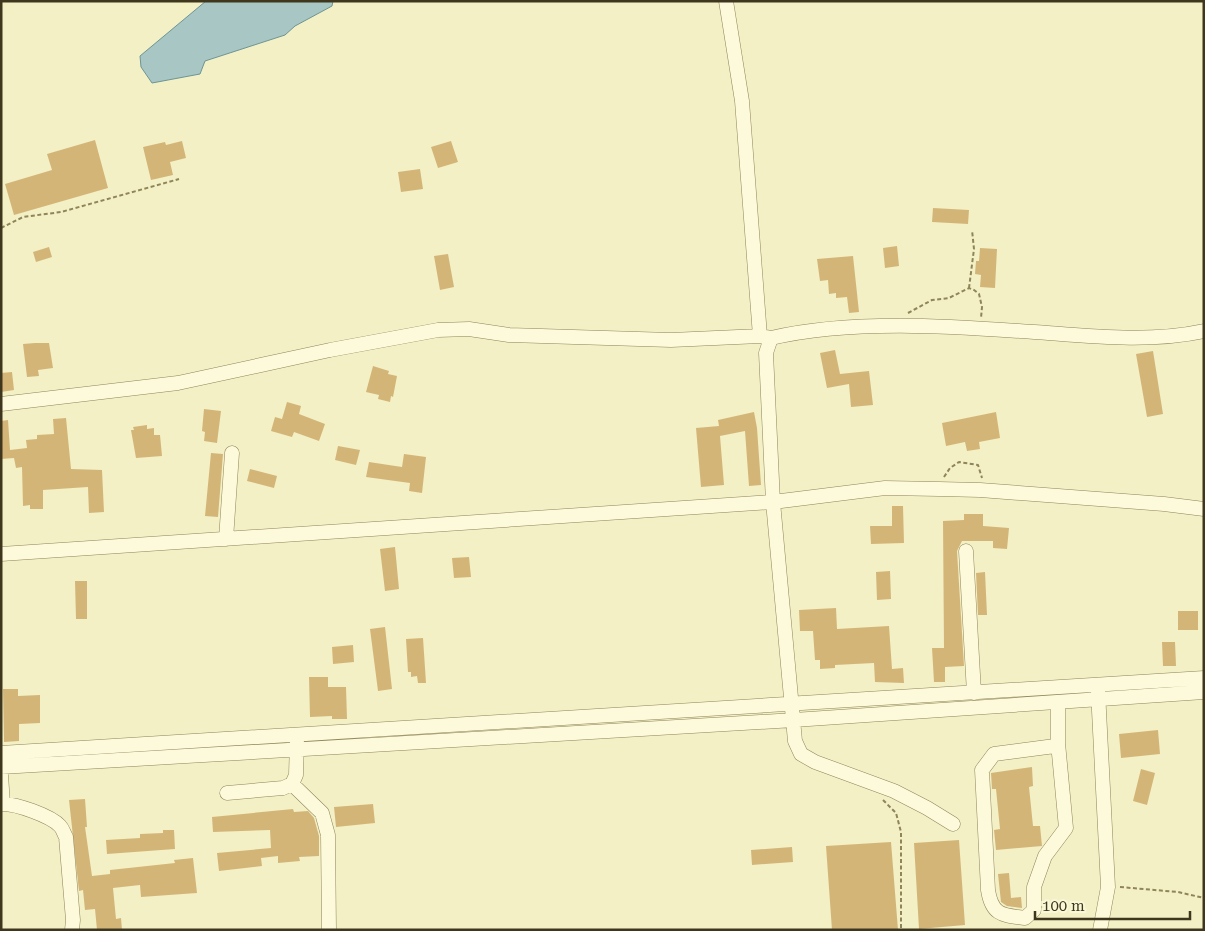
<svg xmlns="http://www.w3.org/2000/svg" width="1205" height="931" font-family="'Roboto Serif',serif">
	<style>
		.water { fill: #a7c6c4; stroke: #6d9595 }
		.building { fill: #d4b578 }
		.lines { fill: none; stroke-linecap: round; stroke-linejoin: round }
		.minor-casing { stroke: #908459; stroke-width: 15 }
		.path { stroke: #908459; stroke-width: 2; stroke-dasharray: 4 2.5; stroke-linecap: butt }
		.minor { stroke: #fcfada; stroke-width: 14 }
	</style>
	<rect width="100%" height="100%" fill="#f3f0c5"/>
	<!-- water -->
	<path class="water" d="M206 1H333L332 6 295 26 285 35 205 61 200 74 152 83 141 67 140 56Z"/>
	<!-- building -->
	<path class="building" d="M95 140 108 188 14 215 5 184 52 170 47 154Z
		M182 141 186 158 170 162 173 175 151 180 143 147 165 142 166 145Z
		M451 141 458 162 438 168 431 147Z
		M420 169 423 189 401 192 398 172Z
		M933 208 969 210 968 224 932 222Z
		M897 246 899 266 885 268 883 248Z
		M49 247 52 257 36 262 33 252Z
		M980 248 997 249 995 288 980 287 981 275 975 274 976 261H979Z
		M448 254 454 287 440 290 434 256Z
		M853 256 859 312 849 313 847 297 836 298V293L829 294 828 280 820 281 817 259Z
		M35 343H49L53 368 38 370 39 376 27 377 23 344Z
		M835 350 840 374 869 371 873 405 851 407 849 384 827 388 820 353Z
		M1153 351 1163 414 1147 417 1136 354Z
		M373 366 389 371 388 374 397 376 393 397 391 396 390 402 378 399 379 395 366 392Z
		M12 372 14 390 1 392V373Z
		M287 402 301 406 299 414 325 424 319 441 294 432 292 437 271 431 275 417 282 419Z
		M204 409 221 411 217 443 204 441 205 432 202 431Z
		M754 412 757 428 761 485 749 486 745 431 720 436 724 485 701 487 696 428 719 426 718 420Z
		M996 412 1000 438 979 442 980 449 967 451 965 442 946 446 942 423Z
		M66 418 71 469 102 470 104 512 89 513 88 487 43 490V509H30V505L23 506 22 467 16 468 14 458 1 459V421L8 420 10 450 27 448 26 440 37 439V435L54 434 53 419Z
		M147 425V429L154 428V435H160L162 456 136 458 131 430H134L133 427Z
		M338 446 360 450 356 465 335 460Z
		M211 453 223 454 218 517 205 516Z
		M404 454 426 457 422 493 409 491 410 483 366 477 369 462 402 467Z
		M250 469 277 476 274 488 247 481Z
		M892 506H903L904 543 871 544 870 526H892Z
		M964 514H983V526L1009 528 1007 549 993 548V541H962L957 551 964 666 945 667V682H934L932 648H944L943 521 964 520Z
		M395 547 399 589 385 591 380 549Z
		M469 557 471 577 454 578 452 558Z
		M890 571 891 599 877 600 876 572Z
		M985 572 987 615H978L976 573Z
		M75 581H87V619H76Z
		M836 608 837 629 889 626 892 669 903 668 904 683 875 682 874 663 835 665V668L820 669V660H815L813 631H800L799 610Z
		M1178 611H1198V630H1178Z
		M385 627 392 689 378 691 370 629Z
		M423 638 426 683H418L417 676 411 677V672H408L406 639Z
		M1162 642H1175L1176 666H1163Z
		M353 645 354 662 333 664 332 647Z
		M309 677H328V687H346L347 719H332V716L310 717Z
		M3 689H18V696L40 695V723L19 724V741L4 742Z
		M1158 730 1160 754 1121 758 1119 734Z
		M1032 767 1033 786 1029 787 1033 826H1040L1042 846 996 850 994 830 1000 829 996 789H992L991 773Z
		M1141 769 1155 773 1147 805 1133 801Z
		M85 799 87 827H85L92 876 110 874V870L175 863 174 860 193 858 197 893 141 897 140 885 113 888 116 919 121 918 122 930H97L95 909 85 910 83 890 79 891 69 800Z
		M373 804 375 823 336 827 334 807Z
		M293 809 294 812 308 811 314 818 319 836V856L299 857 300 861 278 863V856L261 858 262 866 219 871 217 853 271 848 270 830 213 832 212 817Z
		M163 830H174L175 849 107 854 106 840 140 838V834L163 833Z
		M959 840 965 925 919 929 914 843Z
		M891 842 898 930H832L826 846Z
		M792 847 793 862 752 865 751 850Z
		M1009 873 1011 898 1021 897 1022 908 1007 906 1001 902 998 874Z"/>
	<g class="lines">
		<!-- minor casing -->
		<g class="minor-casing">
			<path id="minor" d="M726 1 742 101 760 336
				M1 404 178 383 330 350 438 330 469 329 509 335 671 340 760 336 771 338
				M226 539 232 453
				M966 551 974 693
				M1 554 773 502 885 488 939 489 980 490 1164 504 1204 509
				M1098 691 1108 887 1100 930
				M1058 702V743L1055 746 994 754 982 770 988 890C992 916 1003 915 1025 918L1034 910V887L1045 856 1066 828 1058 743
				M1 753 1204 678
				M1 767 794 720 1204 692
				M1 775 3 804
				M292 784 322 813 328 835 329 930
				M227 793 283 788 292 784 296 775 297 741
				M1 804C15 803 51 816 60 826 63 829 64 834 66 837L73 920 72 930
				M953 824 927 808 894 791 815 762 801 754 795 741 773 502 766 353 771 338C855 318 962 327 1048 333 1099 337 1153 342 1204 331"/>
		</g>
		<!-- path -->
		<path class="path" d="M1 228 23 217 61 212 179 179
			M969 288 974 249 972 230
			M908 313 932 300 949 298 969 288 974 290 979 294 982 307 981 318
			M944 477 950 468 959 462 978 465 982 478
			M883 800 896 813 901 832V930
			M1120 887 1178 892 1204 898"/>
		<!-- minor -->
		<use href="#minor" class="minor"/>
	</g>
	<!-- border -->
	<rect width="1205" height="931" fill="none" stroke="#3f361e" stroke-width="5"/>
	<!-- scale -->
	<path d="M1035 911v8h155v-8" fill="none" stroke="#3f361e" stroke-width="2.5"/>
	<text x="1042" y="911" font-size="15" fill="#3f361e" stroke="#f9f8d6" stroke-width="4" paint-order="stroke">100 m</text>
</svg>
